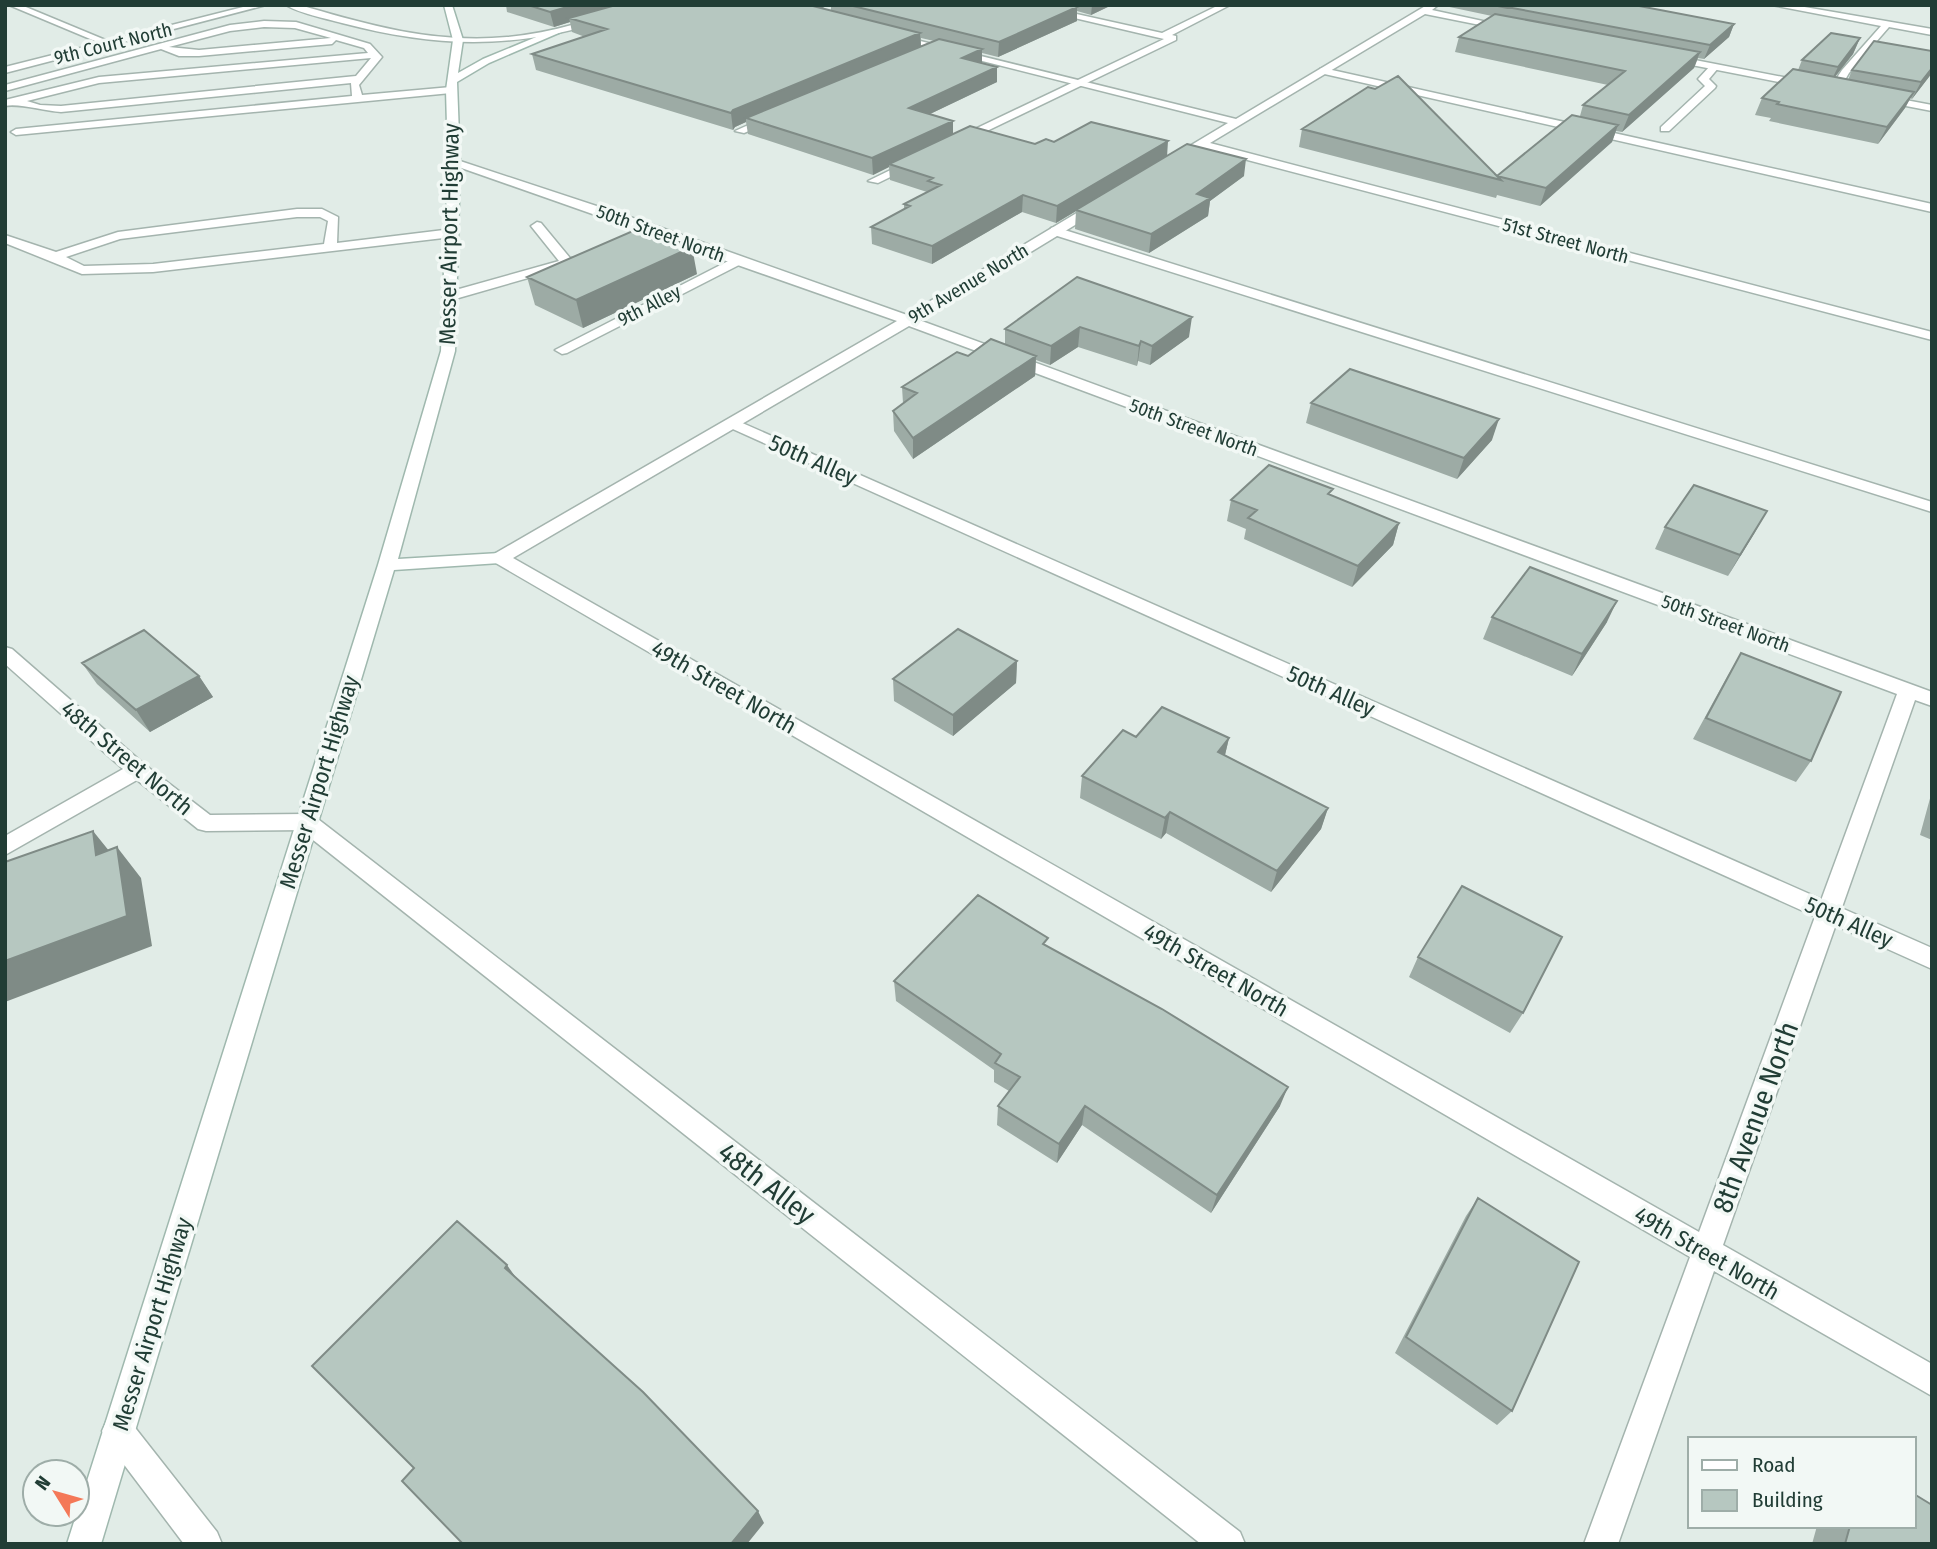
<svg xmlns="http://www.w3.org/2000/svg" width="1937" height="1549" font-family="'Fira Sans Condensed',sans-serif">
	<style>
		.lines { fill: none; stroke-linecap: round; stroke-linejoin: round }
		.service-casing { stroke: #a4b4ae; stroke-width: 3 }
		.minor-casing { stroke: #a4b4ae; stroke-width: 3 }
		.secondary-casing { stroke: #9fb8ae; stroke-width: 3 }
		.service { fill: #fff; fill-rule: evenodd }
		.minor { fill: #fff; fill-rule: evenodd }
		.secondary { fill: #fff; fill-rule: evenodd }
		.wall { fill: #9daba5; fill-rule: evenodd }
		.shaded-wall { fill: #7f8b86 }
		.building { fill: #b6c7c0; stroke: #7f8b86; stroke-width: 2 }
		.labels { text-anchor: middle; stroke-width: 7; stroke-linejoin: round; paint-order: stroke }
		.far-street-label { font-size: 19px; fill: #213d35; stroke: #f2f8f5 }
		.street-label { font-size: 23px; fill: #213d35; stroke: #f2f8f5 }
		.near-street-label { font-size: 28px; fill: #213d35; stroke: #f2f8f5 }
	</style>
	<rect width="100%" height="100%" fill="#e1ece7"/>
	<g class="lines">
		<!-- service casing -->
		<g class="service-casing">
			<path id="service" d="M9 5H21L115 44 107 46Z
				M1019 5H1036L1162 33 1219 5H1230L1172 35 1176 36V40L962 143H954V139L1164 39Z
				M1772 5H1793L1932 29V35L1889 27 1849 73 1838 92 1834 93 1829 90 1842 70 1881 26Z
				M264 21 296 22 370 44 382 57 359 85 362 95 451 87 456 90 451 93 16 135 11 132 16 129 352 96 351 83 61 112C44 111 19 103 5 106V100L99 77 368 53 364 48 336 40 332 44 199 56H179L161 49 5 91V85L230 25ZM264 27 295 28 331 38 199 50 169 47 230 31ZM371 58 356 76 61 106 40 105 27 101 99 83Z
				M1711 65 1719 67 1709 79 1716 86 1715 88 1669 131H1661V127L1705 86 1698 79Z
				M1323 68 1932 204V212L1320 73V69Z
				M913 159 919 162 917 164 878 183 868 181Z
				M297 209H322L338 217 337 243 452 229 458 233 452 237 153 272 82 274 5 243V235L56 252 118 232ZM297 217H320L328 221 324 244 153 264 84 266 66 257 120 239Z
				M537 222 541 223 570 258H577V264L455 299H445V293L559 261 531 226Z
				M1055 227 1932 502V512L1051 234V228Z
				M736 257 741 258V264L567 353 562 354 555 350Z
				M731 418 1932 948V969L726 426 723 423Z
				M306 814 314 816 1240 1532 1245 1544H1201L298 828 295 822 298 816Z"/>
		</g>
		<!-- minor casing -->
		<g class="minor-casing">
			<path id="minor" d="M251 5H266L5 73V67Z
				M286 5H300C367 25 436 44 507 37 552 33 595 19 637 5H651C637 14 617 18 601 22 509 50 434 47 342 23 324 18 301 14 286 5Z
				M1427 5H1438L1432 10 1515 28 1510 31 1425 14 1210 143 1932 332V340L1202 148 1176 163H1168V159L1228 123 887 37 892 34 1236 119Z
				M1669 55 1809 82 1814 85 1809 88 1666 60 1664 58Z
				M1879 95 1932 105V111L1875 100V96Z
				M773 114 778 117 777 119 744 133 735 131Z
				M454 159 645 222 907 315 1095 202H1103V208L919 320 1932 692V706L1915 700 1723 1245 1932 1364V1396L1714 1271 1618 1544H1584L1690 1257 494 562 491 558 494 554 897 321 450 164 448 162ZM909 326 1897 694 1699 1232 513 558Z
				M5 647 12 649 145 765 210 815 306 814 314 816 317 822 314 828 306 830 206 831 198 829 137 780 5 855V836L123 769 5 664Z
				M118 1415 129 1420 217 1532 222 1544H184L107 1442 102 1431 107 1420Z"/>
		</g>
		<!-- secondary casing -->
		<g class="secondary-casing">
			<path id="secondary" d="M444 5H452L463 40 458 73 483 59 553 30 561 32 489 63 457 82 460 162 455 351 398 559 500 553 509 558 500 563 394 570 101 1544H67L378 565 441 351 448 162 446 90 453 40Z"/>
		</g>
		<!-- service -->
		<use href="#service" class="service"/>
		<!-- minor -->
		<use href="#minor" class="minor"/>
		<!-- secondary -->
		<use href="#secondary" class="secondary"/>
	</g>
	<!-- wall -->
	<path class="wall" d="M506 5H829L822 8 831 11V5H1112L1091 15 1077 11V21L998 57 982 53V63L997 82 930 114 953 121V134L1035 144 1054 142 1167 157 1244 176 1210 201 1208 216 1149 253 1075 229 1076 211 1056 223 1022 212 932 264 872 244 871 227 904 209V204L927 192 890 180 889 167 873 175 748 134 746 122 735 127 733 130 536 70 532 54 585 37 572 32 570 22 554 27 507 12ZM921 38 934 41 921 47Z
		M1440 5H1634L1734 24 1729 37 1704 59 1698 58 1694 68 1622 132 1616 131 1612 142 1540 206 1497 195 1496 198 1299 147 1302 129 1497 176 1580 116 1583 105 1608 85 1455 52 1459 37 1492 16Z
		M1860 38 1853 54 1835 77 1848 80 1852 70 1932 51V73L1912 99 1910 98 1905 108 1878 144 1769 121 1771 118 1755 115 1762 98 1798 70 1802 60Z
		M697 274 583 328 535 305 527 277Z
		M1077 277 1189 337 1150 365 1138 361 1137 366 1078 347 1050 365 1036 360 1035 376 913 459 894 431 893 411 903 403 902 387 1005 344V329Z
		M1311 403 1492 440 1457 479 1306 423Z
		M1331 496 1399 523 1393 545 1352 587 1244 539 1246 529 1227 521 1231 500Z
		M1665 527 1755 532 1728 576 1655 549Z
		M1492 617 1607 622 1572 676 1483 639Z
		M1741 653 1811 761 1796 782 1693 739 1728 675Z
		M1017 661 1016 683 953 736 894 701 893 679Z
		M82 663 199 676 213 697 150 732 97 684Z
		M1136 737 1229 738 1225 755 1328 808 1321 829 1271 892 1166 833 1161 839 1080 798 1082 776Z
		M1932 791V840L1920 835Z
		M1047 946 1280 1106 1211 1213 1082 1125 1057 1163 997 1125 998 1106 1009 1091 994 1082V1070L896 1001 894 981Z
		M1418 957 1523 1013 1510 1033 1409 977Z
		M1478 1198 1512 1411 1497 1425 1395 1353 1466 1216Z
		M1817 1526H1914L1932 1544H1812Z"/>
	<!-- shaded-wall -->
	<path class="shaded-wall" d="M574 5H627L569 18 570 22 554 27 550 12Z
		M815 5H829L815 11Z
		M1092 5H1112L1091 15Z
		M1077 7V21L998 57 999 42Z
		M1734 24 1729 37 1704 59 1710 45Z
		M920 33 921 49 746 118V122L735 127 733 130 731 113 733 110Z
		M1860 38 1853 54 1830 83 1838 67Z
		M982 49V64L962 58Z
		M1700 52 1694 68 1622 132 1629 115Z
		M997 67V82L909 124V108Z
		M1932 68V73L1912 99 1921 82Z
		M1914 92 1905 108 1878 144 1887 127Z
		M953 121V137L889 164V167L873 175 872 158Z
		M1618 125 1612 142 1540 206 1546 188Z
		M1168 141 1167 157 1056 223 1057 206Z
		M1246 159 1244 176 1210 201 1208 216 1149 253 1151 234 1197 194Z
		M1023 195 1022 212 932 264V246Z
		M692 247 697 274 583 328 576 300Z
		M1192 317 1189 337 1150 365 1152 346Z
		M1080 327 1078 347 1050 365 1051 346Z
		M1141 341 1138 361 1137 366 1139 346Z
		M1036 356 1035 376 913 459V438Z
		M1499 419 1492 440 1457 479 1464 458Z
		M1767 511 1755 532 1728 576 1740 555Z
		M1399 523 1393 545 1352 587 1358 566Z
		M1617 601 1607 622 1572 676 1582 654Z
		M1017 661 1016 683 953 736V715Z
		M199 676 213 697 150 732 136 710Z
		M1229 738 1224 759 1218 752Z
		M1328 808 1321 829 1271 892 1277 871Z
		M1170 812 1166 833 1161 839 1165 818Z
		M93 831 118 862 96 855Z
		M117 847 141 878 152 946 5 1002V961Z
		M1288 1087 1280 1106 1211 1213 1217 1195Z
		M1085 1106 1082 1125 1057 1163 1059 1144Z
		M507 1265 519 1282 505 1268Z
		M758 1511 764 1523 747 1544H731Z"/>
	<!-- building -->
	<path class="building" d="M528 5H574L550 12Z
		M616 5H809L920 33 733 110 731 113 532 54 607 29 569 18Z
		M849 5H1072L1077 7 999 42Z
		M1493 5H1511L1507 8Z
		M1511 5H1634L1734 24 1710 45 1507 7Z
		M1495 14 1700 52 1629 115 1583 105 1625 71 1459 37Z
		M1831 33 1860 38 1838 67 1802 60Z
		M939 39 982 49 962 58 997 67 909 108 953 121 872 158 746 118Z
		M1874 41 1932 51V68L1921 82 1852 70Z
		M1793 69 1914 92 1887 127 1777 104 1779 102 1762 98Z
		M1398 76 1497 176 1572 115 1618 125 1546 188 1497 176 1501 180 1302 129 1368 87 1375 89Z
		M1091 122 1168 141 1057 206 1023 195 932 246 871 227 910 206 904 204 941 185 928 181 933 178 889 164 970 126 1035 144 1046 139 1054 142Z
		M1187 144 1246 159 1197 194 1210 198 1151 234 1076 210Z
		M642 227 692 247 576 300 527 277Z
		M1077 277 1192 317 1152 346 1141 341 1139 346 1080 327 1051 346 1005 329Z
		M991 339 1036 356 913 438 893 411 917 393 902 387 957 352 968 356Z
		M1350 369 1499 419 1464 458 1311 403Z
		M1269 465 1333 489 1328 494 1399 523 1358 566 1248 518 1257 510 1231 500Z
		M1694 485 1767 511 1740 555 1665 527Z
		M1530 567 1617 601 1582 654 1492 617Z
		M958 629 1017 661 953 715 893 679Z
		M144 630 199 676 136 710 82 663Z
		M1741 653 1841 692 1811 761 1706 718Z
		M1162 707 1229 738 1218 752 1328 808 1277 871 1170 812 1165 818 1082 776 1123 730 1136 737Z
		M93 831 96 855 117 847 127 916 5 961V862Z
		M1462 886 1562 937 1523 1013 1418 957Z
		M978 895 1048 938 1043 944 1162 1009 1288 1087 1217 1195 1085 1106 1059 1144 998 1106 1020 1077 995 1063 1001 1054 894 981Z
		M1478 1198 1579 1262 1512 1411 1406 1337Z
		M457 1221 507 1265 505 1268 643 1392 758 1511 731 1544H463L402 1481 414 1468 312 1366Z
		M1914 1494 1932 1505V1544H1845L1850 1526H1914Z"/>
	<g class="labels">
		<!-- far-street labels -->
		<g class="far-street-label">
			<text transform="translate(113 43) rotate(-14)" y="7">9th Court North</text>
			<text transform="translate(661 233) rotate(20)" y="7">50th Street North</text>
			<text transform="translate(1566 240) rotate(15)" y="7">51st Street North</text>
			<text transform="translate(968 283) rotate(-31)" y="7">9th Avenue North</text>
			<text transform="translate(649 305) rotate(-27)" y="7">9th Alley</text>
			<text transform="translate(1194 427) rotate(20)" y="7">50th Street North</text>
			<text transform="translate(1726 623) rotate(20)" y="7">50th Street North</text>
		</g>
		<!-- street labels -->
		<g class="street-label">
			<text transform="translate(449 234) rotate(-89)" y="8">Messer Airport Highway</text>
			<text transform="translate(813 460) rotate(24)" y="8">50th Alley</text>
			<text transform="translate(724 687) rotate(30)" y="8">49th Street North</text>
			<text transform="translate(1331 691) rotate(24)" y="8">50th Alley</text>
			<text transform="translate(127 758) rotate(40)" y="8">48th Street North</text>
			<text transform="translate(319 782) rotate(-73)" y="8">Messer Airport Highway</text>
			<text transform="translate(1849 922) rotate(24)" y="8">50th Alley</text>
			<text transform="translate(1216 970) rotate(30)" y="8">49th Street North</text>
			<text transform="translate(1707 1253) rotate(30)" y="8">49th Street North</text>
			<text transform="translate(152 1324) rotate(-73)" y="8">Messer Airport Highway</text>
		</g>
		<!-- near-street labels -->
		<g class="near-street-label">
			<text transform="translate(1755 1117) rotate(-70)" y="10">8th Avenue North</text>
			<text transform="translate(767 1183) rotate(38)" y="10">48th Alley</text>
		</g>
	</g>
	<!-- border -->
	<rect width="1937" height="1549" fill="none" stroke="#213d35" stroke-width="14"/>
	<!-- legend -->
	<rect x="1688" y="1437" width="228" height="91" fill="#f2f8f5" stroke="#9eada8" stroke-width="2"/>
	<rect x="1702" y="1460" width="35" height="10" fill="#ffffff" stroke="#9eada8" stroke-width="2"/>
	<text x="1752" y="1472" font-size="21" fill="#213d35">Road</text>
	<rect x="1702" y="1490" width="35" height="21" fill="#b6c7c0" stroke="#9eada8" stroke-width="2"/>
	<text x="1752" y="1507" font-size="21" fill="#213d35">Building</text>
	<!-- north arrow -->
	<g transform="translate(56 1493) rotate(307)"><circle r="33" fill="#f2f8f5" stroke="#9eada8" stroke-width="2"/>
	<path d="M0-5L12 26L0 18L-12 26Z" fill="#f47857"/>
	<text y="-10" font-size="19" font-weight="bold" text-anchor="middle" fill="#213d35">N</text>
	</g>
</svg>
